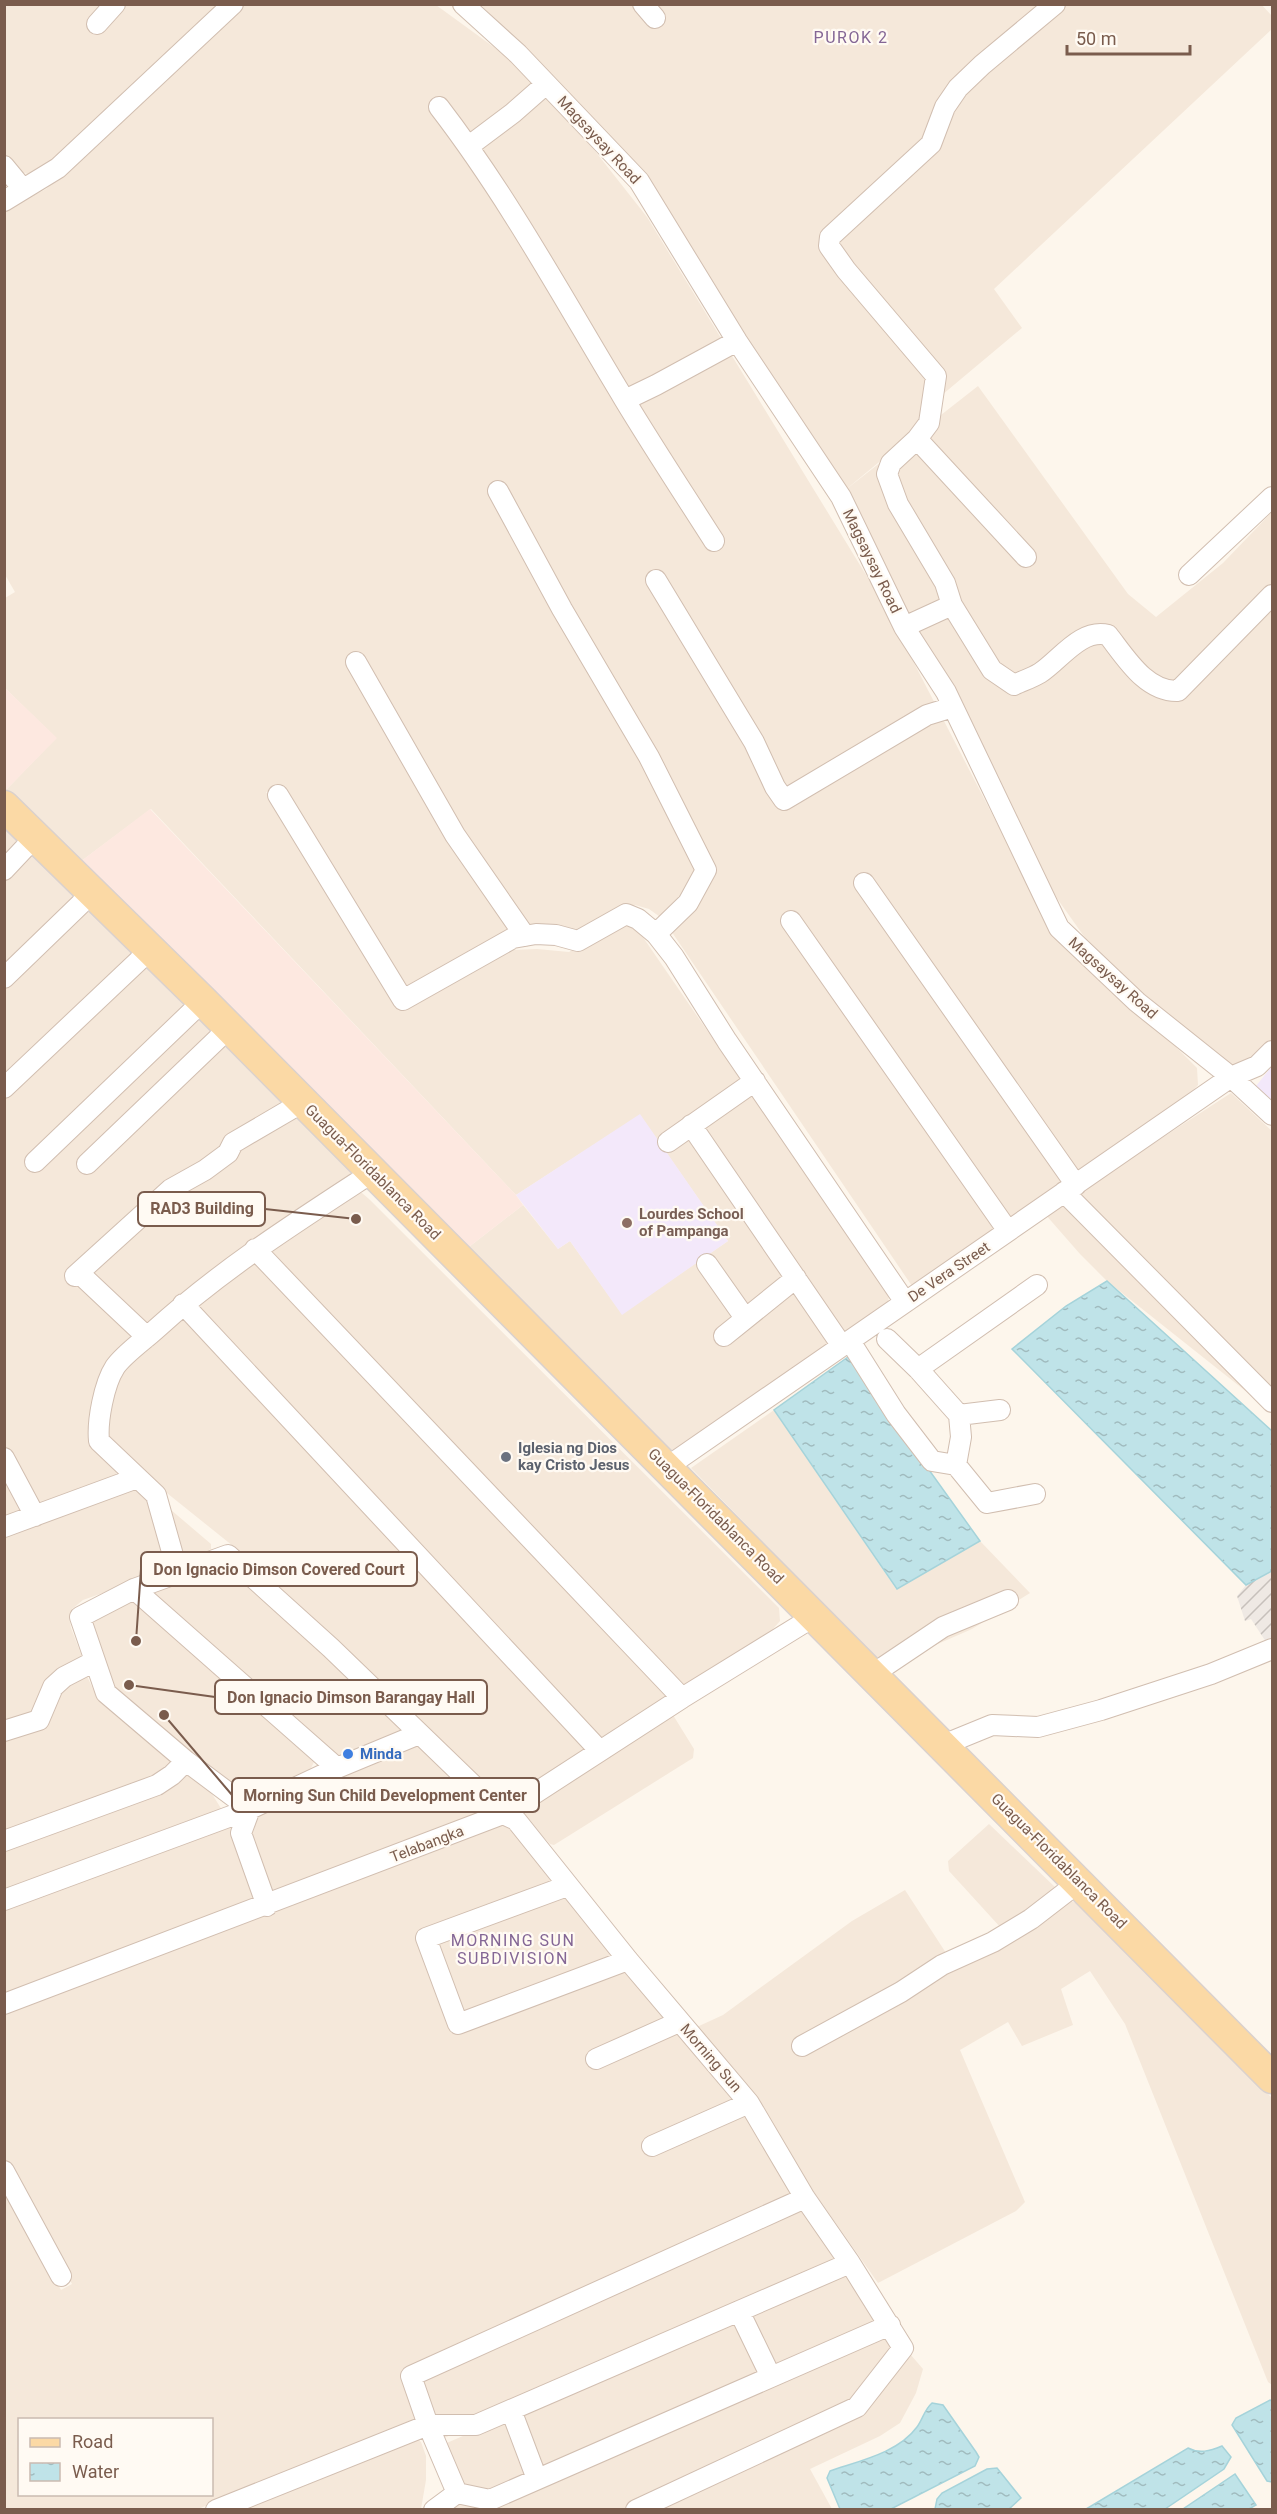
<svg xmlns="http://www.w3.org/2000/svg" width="1277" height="2514" font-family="Roboto,sans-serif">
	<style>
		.residential { fill: #f5e8da; fill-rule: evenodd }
		.commercial { fill: #fde8e0 }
		.industrial { fill: url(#industrial-furrows) }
		.education { fill: #f3e8fa }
		.water { fill: url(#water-ripples); stroke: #a5d3da; stroke-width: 1.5 }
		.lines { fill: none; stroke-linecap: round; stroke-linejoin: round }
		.street-casing { stroke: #d1beb0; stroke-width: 22 }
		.primary-casing { stroke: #dad1cd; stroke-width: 33 }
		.street { stroke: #fff; stroke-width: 20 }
		.primary { stroke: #fbd9a5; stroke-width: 30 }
		.education-dot { fill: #8d6e63; stroke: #fffaf3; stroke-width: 2 }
		.worship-dot { fill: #6b7280; stroke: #fffaf3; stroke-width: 2 }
		.shop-dot { fill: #3f7fe0; stroke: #fffaf3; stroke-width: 2 }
		.labels { text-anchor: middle; stroke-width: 4.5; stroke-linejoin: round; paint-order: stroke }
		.street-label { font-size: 15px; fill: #7a5c4d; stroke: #fffaf3 }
		.education-label { font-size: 15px; font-weight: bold; fill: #785e54; stroke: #fffaf3; text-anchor: start }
		.worship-label { font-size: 15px; font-weight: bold; fill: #5b616d; stroke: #fffaf3; text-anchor: start }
		.shop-label { font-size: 15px; font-weight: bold; fill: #366cbe; stroke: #fffaf3; text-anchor: start }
		.neighbourhood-label { font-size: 16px; letter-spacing: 1.5px; fill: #846695; stroke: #fffaf3 }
		.leader { fill: none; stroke: #7a5c4d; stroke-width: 2 }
		.callout-dot { fill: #7a5c4d; stroke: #fffaf3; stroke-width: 2 }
		.callout { fill: #fffaf3; stroke: #7a5c4d; stroke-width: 2 }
		.callout-label { font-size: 16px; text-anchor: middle; font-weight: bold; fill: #7a5c4d }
	</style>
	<defs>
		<pattern id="industrial-furrows" width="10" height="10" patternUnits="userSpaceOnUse" patternTransform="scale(1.5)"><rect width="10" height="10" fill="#efe9e4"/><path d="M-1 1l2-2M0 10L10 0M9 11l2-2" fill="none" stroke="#c7c0bb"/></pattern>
		<pattern id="water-ripples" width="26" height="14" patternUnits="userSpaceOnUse" patternTransform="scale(1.5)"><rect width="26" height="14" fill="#bfe3e8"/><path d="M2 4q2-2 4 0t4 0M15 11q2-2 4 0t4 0" fill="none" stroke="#a0bbbe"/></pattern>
	</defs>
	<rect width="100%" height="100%" fill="#fdf6ec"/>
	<!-- residential -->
	<path class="residential" d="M1261 4 1272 16V29L994 289 1022 328 924 410 930 420 844 491 978 386 1128 594 1156 617 1223 563 1272 512V1049L1243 1086 1113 977 1056 897 1023 841 923 638 842 494 627 154 481 5Z
		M4 5H236L53 168 30 175 12 168 5 160Z
		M241 5H436L502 53 549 99 595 151 647 217 882 601 1022 872 1088 959 1197 1068 1198 1085 1187 1097 912 1286 663 919 649 909 635 905 579 937 531 932 514 934 410 989 396 980 285 786 266 792 392 995 403 1004 495 954 513 950 537 949 569 952 607 929 623 924 638 930 889 1295 888 1303 672 1451 662 1449 465 1250 523 1205 558 1249 570 1241 622 1314 728 1241 640 1115 516 1195 151 809 76 865 5 791 56 738 5 688V598L15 592 4 573V210L46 189 82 158Z
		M4 820 350 1170V1176L112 1366 94 1428 117 1470 116 1476 35 1505 5 1450Z
		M1231 1093 1272 1131V1412L1107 1281 1080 1254 1045 1214Z
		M354 1192 362 1193 369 1199 779 1608 780 1621 772 1630 685 1688 272 1253 275 1247Z
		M253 1255 670 1697 602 1739 594 1735 196 1310 200 1296Z
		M181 1314 584 1737 586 1752 521 1788 494 1791 484 1784 233 1546 122 1457 103 1430 119 1368Z
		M774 1410 896 1589 980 1541 1030 1593 972 1629 885 1667 691 1468Z
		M4 1465 22 1507 19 1515 4 1520Z
		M133 1485 164 1504 211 1544V1549L162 1572 83 1600 72 1609 69 1617 71 1628 84 1662 37 1716 5 1727V1531Z
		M212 1566 225 1567 236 1573 409 1729 338 1763 150 1598 154 1586Z
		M131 1593 154 1620 314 1762 311 1768 258 1795H247L110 1693 84 1620Z
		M86 1674 94 1691 105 1703 172 1762 168 1773 5 1836 4 1739 30 1730 57 1687Z
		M673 1715 694 1749 693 1758 554 1845 550 1844 523 1815 526 1808Z
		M415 1747H424L486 1810 484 1816 272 1897 246 1825 248 1818 402 1749Z
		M186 1773 209 1789 222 1810 5 1897V1845Z
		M510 1822 561 1882 426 1935 451 2022 623 1965 680 2031 746 2114 837 2261 827 2271 444 2438 433 2413 198 2509H5L4 2187 61 2290 72 2284 5 2159V2010L311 1898ZM20 2420H212V2494H20Z
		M230 1824 254 1888 252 1900 5 1998V1905Z
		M989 1824 1056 1888 1051 1895 1001 1928 949 1871 948 1861Z
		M905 1890 948 1956 1066 1899 1078 1904 1272 2098V2385L1268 2382 1125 2024 1090 1971 1061 1989 1073 2025 1022 2046 1008 2022 960 2050 1025 2202 1016 2211 878 2283 696 2025 699 2026 723 2015 852 1921Z
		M562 1896H570L614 1951 613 1959 464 2016 431 1941Z
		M845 2271 867 2304 923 2369 916 2393 900 2423 880 2436 810 2469 832 2509H451L464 2501 442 2445Z
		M412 2434 421 2442 426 2456V2480L421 2509 215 2510Z"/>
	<!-- commercial -->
	<path class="commercial" d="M5 688 57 738 5 791 4 790Z
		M150 809 516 1195 523 1205 465 1250 76 865Z"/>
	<!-- industrial -->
	<path class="industrial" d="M1272 1571V1651L1251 1619 1245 1621 1237 1596 1246 1585Z"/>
	<!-- education -->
	<path class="education" d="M1272 1066V1101L1256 1086Z
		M640 1114 728 1241 622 1315 570 1241 558 1249 516 1195Z"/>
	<!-- water -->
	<path class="water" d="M1107 1281 1272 1431V1571L1246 1585 1012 1349 1066 1306Z
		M848 1357 980 1541 897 1589 774 1410Z
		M1270 2400 1272 2401V2482L1267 2481 1232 2425 1236 2418Z
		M932 2403 943 2405 976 2452 979 2457 975 2466 891 2509H840L827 2478 830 2471C859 2461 898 2453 917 2427 923 2419 924 2410 932 2403Z
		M1222 2446 1231 2457 1224 2469 1165 2509H1086L1188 2448C1199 2454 1210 2451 1222 2446Z
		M997 2468 1021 2498 1009 2509H935L937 2499 942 2493 987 2469Z
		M1235 2474 1256 2505 1249 2509H1183Z"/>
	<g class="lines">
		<!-- street casing -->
		<g class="street-casing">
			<path id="street" d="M463 4 518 54 639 181 737 341 841 497 904 627 946 692 1059 928 1137 1002 1231 1077 1272 1115
				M643 4 655 18
				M97 24 115 4
				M439 107C509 198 564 300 624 399 653 447 684 494 714 541
				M469 146 513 113 546 84
				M4 166 23 189
				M4 201 58 168 233 4
				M625 400 656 385 737 341
				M917 439 1026 557
				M498 491 562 609 649 757 706 870 688 903 656 934
				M1189 575 1272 497
				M656 580 754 742 775 787 784 800 927 715 953 707
				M952 605 992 670 1014 685C1022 681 1032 678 1040 673 1060 660 1081 628 1108 635 1126 658 1146 692 1178 691L1272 595
				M904 627 952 605 945 583 898 504 887 474 891 463 917 439 929 423 936 376 846 270 829 246 830 237 931 144 945 107 958 88 982 65 1055 4
				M356 662 455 835 525 936
				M278 795 403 1000 513 938 536 934 556 935 578 941 626 914 638 919 656 934 674 957 727 1041 905 1302
				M4 870 36 836
				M864 883 1076 1185
				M791 921 1008 1231
				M4 978 93 892
				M4 1088 150 950
				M691 1125 842 1346
				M668 1142 755 1081
				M35 1162 203 1001
				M87 1164 229 1028
				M1064 1192 1272 1402
				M255 1249 682 1698
				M707 1264 745 1318
				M79 1273 147 1337
				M75 1276 171 1189 205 1170 228 1153 233 1143 303 1102
				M183 1304 600 1751
				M724 1336 796 1278
				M887 1339 918 1369 959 1415 1000 1410
				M850 1341 896 1414 932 1461 956 1465
				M918 1369 1037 1285
				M959 1415 961 1437 956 1465 987 1503 1035 1494
				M4 1458 35 1516
				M667 1467 1231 1077 1257 1066 1272 1051
				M4 1527 137 1478
				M178 1573 156 1495 99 1441C97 1421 104 1384 115 1367 123 1355 144 1340 155 1330 222 1269 298 1221 373 1172
				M134 1589 337 1768
				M873 1674 943 1627 1008 1600
				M4 1731 39 1720 53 1687 64 1677 95 1661
				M943 1745 992 1725 1038 1727 1101 1710 1211 1674 1272 1649
				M4 1841 157 1785 172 1775 186 1761
				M567 1886 426 1938 458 2024 628 1960
				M4 1900 250 1809 337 1768 419 1734
				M267 1906 241 1833 250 1809 186 1761 106 1693 80 1617 134 1589 228 1555 331 1648 503 1814 516 1820 628 1960 749 2103 805 2198 850 2263 903 2348 857 2407 636 2510
				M4 2004 503 1814 682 1698 815 1616
				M802 2046 901 1992 942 1965 993 1942 1031 1919 1079 1882
				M596 2059 679 2022
				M652 2146 749 2103
				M4 2171 61 2276
				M805 2198 411 2376 428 2425 457 2493 490 2500 890 2325
				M739 2311 771 2377
				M511 2410 537 2479
				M216 2510 428 2425H476L850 2263
				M434 2510 457 2493"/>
		</g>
		<!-- primary casing -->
		<g class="primary-casing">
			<path id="primary" d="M4 806 203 1001 1272 2078"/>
		</g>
		<!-- street -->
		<use href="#street" class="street"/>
		<!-- primary -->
		<use href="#primary" class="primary"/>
	</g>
	<!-- markers -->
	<circle class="education-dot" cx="627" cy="1223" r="6"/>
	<circle class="worship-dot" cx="506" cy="1457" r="6"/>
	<circle class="shop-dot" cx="348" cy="1754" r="6"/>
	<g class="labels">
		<!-- street labels -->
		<g class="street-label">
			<text transform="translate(599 140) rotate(47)" y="5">Magsaysay Road</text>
			<text transform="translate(872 561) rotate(64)" y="5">Magsaysay Road</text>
			<text transform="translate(1113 978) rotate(42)" y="5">Magsaysay Road</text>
			<text transform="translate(373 1172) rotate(45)" y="5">Guagua-Floridablanca Road</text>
			<text transform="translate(949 1272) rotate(-34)" y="5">De Vera Street</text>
			<text transform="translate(716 1516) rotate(45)" y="5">Guagua-Floridablanca Road</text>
			<text transform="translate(427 1844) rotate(-21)" y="5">Telabangka</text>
			<text transform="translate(1059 1861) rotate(45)" y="5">Guagua-Floridablanca Road</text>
			<text transform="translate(711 2058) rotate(49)" y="5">Morning Sun</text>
		</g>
		<!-- education labels -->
		<g class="education-label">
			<text x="639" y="1219">Lourdes School<tspan x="639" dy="17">of Pampanga</tspan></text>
		</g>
		<!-- worship labels -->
		<g class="worship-label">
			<text x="518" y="1453">Iglesia ng Dios<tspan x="518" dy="17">kay Cristo Jesus</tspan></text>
		</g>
		<!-- shop labels -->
		<g class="shop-label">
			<text x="360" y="1759">Minda</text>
		</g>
		<!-- neighbourhood labels -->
		<g class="neighbourhood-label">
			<text x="851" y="43">PUROK 2</text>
			<text x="513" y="1946">MORNING SUN<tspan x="513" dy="18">SUBDIVISION</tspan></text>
		</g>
	</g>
	<!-- callouts -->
	<path class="leader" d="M356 1219L265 1209M136 1641L141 1569M129 1685L215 1697M164 1715L232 1795"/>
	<g class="callout-dot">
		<circle cx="356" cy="1219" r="6"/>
		<circle cx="136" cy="1641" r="6"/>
		<circle cx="129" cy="1685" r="6"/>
		<circle cx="164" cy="1715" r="6"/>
	</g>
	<g class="callout">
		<rect x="138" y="1192" width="127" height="34" rx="6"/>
		<rect x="141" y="1552" width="276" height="34" rx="6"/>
		<rect x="215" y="1680" width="272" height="34" rx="6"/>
		<rect x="232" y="1778" width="307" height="34" rx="6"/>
	</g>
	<g class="callout-label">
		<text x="202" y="1214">RAD3 Building</text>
		<text x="279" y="1575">Don Ignacio Dimson Covered Court</text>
		<text x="351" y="1703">Don Ignacio Dimson Barangay Hall</text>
		<text x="385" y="1801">Morning Sun Child Development Center</text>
	</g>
	<!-- border -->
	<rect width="1277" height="2514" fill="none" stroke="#7a5c4d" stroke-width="12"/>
	<!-- legend -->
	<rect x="18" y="2418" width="195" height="78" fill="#fffaf3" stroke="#cabbb1" stroke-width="1.5"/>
	<rect x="30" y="2438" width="30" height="9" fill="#fbd9a5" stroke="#cabbb1" stroke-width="1.5"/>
	<text x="72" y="2448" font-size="18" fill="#7a5c4d">Road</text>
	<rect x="30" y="2463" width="30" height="18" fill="url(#water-ripples)" stroke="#cabbb1" stroke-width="1.5"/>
	<text x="72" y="2478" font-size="18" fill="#7a5c4d">Water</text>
	<!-- scale -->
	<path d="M1067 45v9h123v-9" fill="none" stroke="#7a5c4d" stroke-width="3"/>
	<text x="1076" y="45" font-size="18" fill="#7a5c4d" stroke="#fffaf3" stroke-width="4.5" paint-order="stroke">50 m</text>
</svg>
